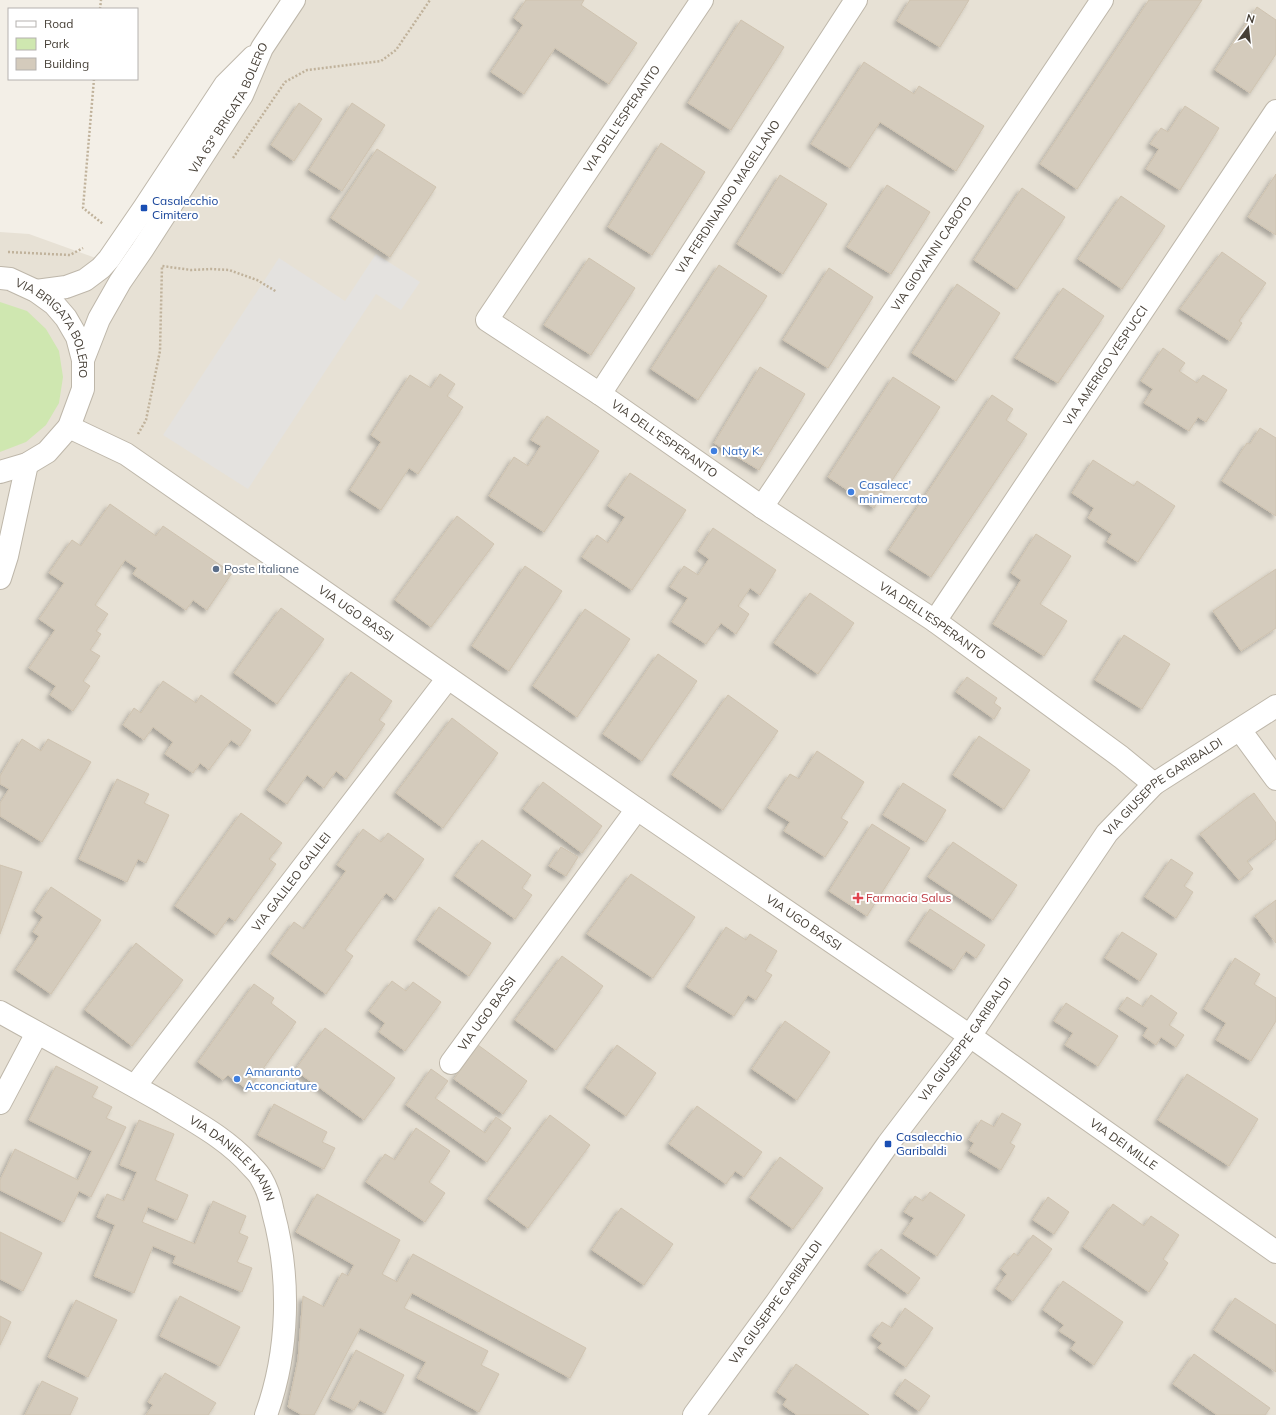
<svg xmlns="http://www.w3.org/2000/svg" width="1276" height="1415" font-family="Mulish,sans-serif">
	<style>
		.residential { fill: #e7e1d5 }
		.green { fill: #cfe7b0 }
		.parking { fill: #e4e2df }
		.building { fill: #d4cbbc; stroke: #cfc3b0; filter: url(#shadow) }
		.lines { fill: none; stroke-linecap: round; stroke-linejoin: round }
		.minor-casing { stroke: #beb7aa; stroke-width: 24 }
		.path { stroke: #c0b29b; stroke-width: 2.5; stroke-dasharray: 2 2; stroke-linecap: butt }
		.minor { stroke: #fff; stroke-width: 22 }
		.transit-dot { fill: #1a4fb4; stroke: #fff; stroke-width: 1.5 }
		.shop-dot { fill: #3f7fe0; stroke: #fff; stroke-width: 1.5 }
		.service-dot { fill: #5c6f8a; stroke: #fff; stroke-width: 1.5 }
		.health-dot { fill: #e0444e; stroke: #fff; stroke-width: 1.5 }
		.labels { text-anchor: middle; stroke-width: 4; stroke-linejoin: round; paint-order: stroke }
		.street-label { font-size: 12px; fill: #463f36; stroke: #fff }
		.transit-label { font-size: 12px; fill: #164399; stroke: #fff; text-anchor: start }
		.shop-label { font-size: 12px; fill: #366cbe; stroke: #fff; text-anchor: start }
		.service-label { font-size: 12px; fill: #4e5e75; stroke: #fff; text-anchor: start }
		.health-label { font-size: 12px; fill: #be3a42; stroke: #fff; text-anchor: start }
	</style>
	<defs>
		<filter id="shadow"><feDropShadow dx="-3.5" dy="3.5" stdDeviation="2" flood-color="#0004"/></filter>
	</defs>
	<rect width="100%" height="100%" fill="#f3efe7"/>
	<!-- residential -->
	<path class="residential" d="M293 0H1276V1415H0V232L29 234 104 261Z"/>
	<!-- green -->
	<path class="green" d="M0 302 27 311 46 329 59 351 63 377 59 403 46 425 26 442 0 452Z"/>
	<!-- parking -->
	<path class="parking" d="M376 254 420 282 401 310 376 294 248 489 163 435 279 258 345 301Z"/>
	<!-- building -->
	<path class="building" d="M526 0H584L581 5 637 43 609 84 555 48 524 94 491 72 523 25 514 18Z
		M910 0H969L940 47 897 21Z
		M1149 0H1202L1077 189 1040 164Z
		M1257 7 1276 20V54L1250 93 1215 70Z
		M741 20 784 47 731 130 688 103Z
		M864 62 914 94 919 86 984 126 956 171 880 122 850 168 811 144Z
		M299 103 322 119 294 161 271 145Z
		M352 103 385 125 342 191 309 170Z
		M1185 106 1219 128 1180 190 1146 169 1159 149 1150 144 1161 128 1168 132Z
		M661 143 705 172 652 255 608 227Z
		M377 149 436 187 390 257 331 218Z
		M1276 174V235L1248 217Z
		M780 175 827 204 783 274 737 244Z
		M887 185 930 212 891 274 847 247Z
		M1022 188 1065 217 1017 289 974 260Z
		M1121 196 1165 226 1122 289 1078 259Z
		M1222 252 1266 283 1239 321 1242 323 1230 341 1180 309Z
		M589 258 635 288 591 355 544 325Z
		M719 265 767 296 698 400 651 369Z
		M829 268 873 297 828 368 783 340Z
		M957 284 1000 313 956 381 912 353Z
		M1063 288 1104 316 1058 383 1015 358Z
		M1163 348 1185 363 1179 371 1197 383 1203 375 1227 390 1206 422 1198 417 1189 431 1144 403 1153 389 1141 381Z
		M760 367 805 394 759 470 714 443Z
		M440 374 455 384 447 396 463 407 418 474 409 468 381 510 350 490 381 442 371 435 410 375 431 388Z
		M893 377 940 407 874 508 828 477Z
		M992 395 1013 409 1006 420 1027 434 931 577 889 550Z
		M547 416 599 451 544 532 489 496 514 457 528 466 541 446 531 440Z
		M1260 428 1276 438V516L1222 481 1247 443 1250 444Z
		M1093 460 1134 486 1137 481 1175 506 1138 562 1107 542 1112 534 1088 518 1094 508 1072 493Z
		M630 473 686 510 632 590 582 557 597 535 608 543 625 517 608 506Z
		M110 504 156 536 163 526 232 573 207 610 193 600 186 610 133 574 137 568 125 560 95 605 108 614 96 631 101 634 90 650 100 656 83 681 90 686 73 711 50 695 56 686 29 668 55 630 39 619 64 583 49 573 72 540 81 546Z
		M457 516 494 544 431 627 395 600Z
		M713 528 776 570 760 595 750 588 738 606 749 614 736 634 721 623 706 644 672 622 688 598 670 587 684 566 698 575 709 559 698 551Z
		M1036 534 1071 556 1040 604 1067 621 1044 656 993 624 1021 580 1011 573Z
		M525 566 562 591 509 671 472 646Z
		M1276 569V628L1241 651 1213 611Z
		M810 593 854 623 818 674 774 643Z
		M281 608 324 639 277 704 234 673Z
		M585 609 630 639 577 717 533 686Z
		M1124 635 1170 664 1142 709 1095 680Z
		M658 654 697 681 642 761 603 734Z
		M351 672 392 701 379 720 385 724 346 779 336 771 324 788 307 775 287 804 267 790Z
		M967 677 997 698 994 703 1001 708 994 719 956 692Z
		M163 681 196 703 201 695 251 730 240 746 231 740 209 770 200 763 193 773 165 754 173 742 153 727 144 740 123 725 134 708 141 713Z
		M728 695 778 731 723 810 672 775Z
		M452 718 498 753 443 828 396 793Z
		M979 736 1030 770 1004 809 953 775Z
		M22 739 41 751 48 739 91 762 42 842 0 816V803L9 789 0 784V776Z
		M817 751 864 782 841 818 848 822 825 857 784 831 790 822 768 808 790 774 799 779Z
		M117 779 149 794 144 803 169 815 146 863 138 859 127 882 79 859Z
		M543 782 602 826 582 853 523 809Z
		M903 783 946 810 926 842 883 815Z
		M1254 793 1276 823V839L1247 861 1253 869 1239 880 1200 834Z
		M241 813 282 843 269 859 276 864 235 921 229 917 216 935 175 906Z
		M872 824 910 848 867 916 829 891Z
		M363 829 381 842 388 833 424 859 395 900 386 893 345 950 353 956 326 994 271 954 294 922 304 929 346 871 337 865Z
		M482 840 531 875 522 888 532 895 515 919 455 876Z
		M953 842 1017 885 993 920 928 877Z
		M561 847 578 857 566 876 549 866Z
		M1171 859 1193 873 1184 886 1193 892 1176 918 1145 897Z
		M0 865 22 872 0 934Z
		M631 874 695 917 653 978 587 934Z
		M51 887 101 920 51 994 16 970 39 936 33 932 43 917 35 911Z
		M1276 900V943L1255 916Z
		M439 907 491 943 469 976 417 940Z
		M930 909 985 945 976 958 966 951 954 970 909 941Z
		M726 927 746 940 750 934 777 951 765 971 772 975 756 1000 748 995 734 1016 687 987Z
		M1122 932 1157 954 1140 981 1105 958Z
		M136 943 183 980 132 1046 85 1010Z
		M562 956 603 986 556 1050 515 1020Z
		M1235 958 1260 974 1254 984 1276 998V1021L1251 1061 1216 1040 1226 1023 1204 1009Z
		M392 981 406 991 413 982 441 1002 405 1051 379 1032 385 1023 369 1011Z
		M254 984 274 998 271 1003 296 1022 248 1090 228 1075 223 1080 198 1062Z
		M1151 995 1177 1013 1169 1025 1184 1035 1176 1047 1161 1037 1156 1045 1143 1036 1148 1028 1119 1009 1127 997 1143 1007Z
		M1066 1003 1118 1036 1098 1066 1065 1045 1073 1033 1054 1021Z
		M785 1021 830 1052 797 1100 752 1069Z
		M325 1028 395 1078 364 1120 295 1070Z
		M478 1045 527 1081 503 1114 454 1079Z
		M617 1045 656 1073 626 1116 586 1088Z
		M56 1066 98 1087 92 1097 112 1107 106 1118 126 1127 91 1197 79 1191 64 1222 0 1190V1180L15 1149 78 1180 92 1151 29 1120Z
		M431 1069 448 1081 435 1098 485 1133 496 1117 511 1128 487 1162 406 1105Z
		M1187 1074 1258 1119 1229 1166 1158 1120Z
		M274 1104 327 1132 322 1142 335 1148 324 1169 258 1135Z
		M697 1106 762 1152 744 1177 735 1171 726 1184 669 1144Z
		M1002 1113 1021 1124 1010 1143 1015 1146 1001 1170 969 1151 974 1143 969 1140 981 1120 994 1127Z
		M550 1115 590 1145 528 1228 488 1199Z
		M139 1120 174 1134 155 1180 188 1195 177 1220 148 1207 142 1222 195 1244 213 1201 246 1216 239 1233 248 1237 237 1262 252 1268 242 1292 173 1263 176 1256 153 1246 134 1293 94 1276 115 1225 97 1217 107 1194 124 1201 137 1172 120 1165Z
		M416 1128 450 1151 429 1182 445 1193 425 1222 366 1182 385 1154 395 1160Z
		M780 1157 823 1188 793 1229 750 1198Z
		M930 1192 965 1215 937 1256 903 1234 914 1218 904 1212 915 1196 923 1201Z
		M317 1194 400 1240 382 1274 397 1282 413 1254 586 1348 570 1378 412 1293 404 1308 488 1351 481 1365 499 1374 479 1412 417 1378 426 1362 360 1328 314 1415H302L288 1407 298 1360 303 1296 324 1307 342 1273 348 1276 354 1265 296 1232Z
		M1048 1197 1069 1212 1054 1234 1033 1220Z
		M1113 1204 1144 1226 1151 1216 1179 1235 1163 1259 1168 1263 1149 1292 1083 1247Z
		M621 1208 673 1244 644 1285 592 1250Z
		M0 1232 42 1253 23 1291 0 1279Z
		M1033 1235 1052 1249 1013 1301 996 1289 1007 1274 1001 1269 1014 1253 1018 1256Z
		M881 1249 920 1278 908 1294 868 1265Z
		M1063 1281 1123 1322 1094 1365 1071 1349 1076 1342 1059 1331 1064 1325 1043 1310Z
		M180 1296 240 1327 220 1366 160 1336Z
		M1235 1298 1276 1325V1372L1214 1330Z
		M76 1300 117 1320 88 1377 48 1357Z
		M905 1308 933 1328 906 1367 878 1348 882 1343 872 1336 882 1322 892 1328Z
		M0 1316 11 1322 0 1345Z
		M356 1350 404 1375 385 1413 360 1400 354 1410 331 1399Z
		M1194 1354 1270 1408 1265 1415H1217L1173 1384Z
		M796 1364 869 1415H797L783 1405 787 1399 777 1392Z
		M165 1373 216 1403 208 1415H146L153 1405 148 1402Z
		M905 1379 930 1396 919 1411 895 1394Z
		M42 1381 78 1398 70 1415H25Z"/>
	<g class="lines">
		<!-- minor casing -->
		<g class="minor-casing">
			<g id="minor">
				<path id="s1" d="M702 0 487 320 600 394 762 507 935 621 1121 757 1154 784"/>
				<path id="s2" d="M0 278 10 279 36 291 54 304 66 318 77 337 83 360V389L69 427 47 452 27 464 0 472"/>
				<path d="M36 291 66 287 85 280 101 268 109 259 144 208 225 85 253 57"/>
				<path id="s3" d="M83 360 99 319 120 282 142 250 242 95 262 48 294 0"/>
				<path id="s4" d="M600 394 856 0"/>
				<path id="s5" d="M69 427 126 454 637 809 970 1036 1276 1252"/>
				<path id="s6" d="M762 507 1102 0"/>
				<path d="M0 578 7 556 27 464"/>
				<path id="s7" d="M935 621 1276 111"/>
				<path d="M1240 730 1276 779"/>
				<path id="s8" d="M0 1012C55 1043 110 1072 164 1103 195 1122 228 1139 252 1167 255 1170 259 1174 261 1178 267 1188 271 1201 273 1212 291 1278 289 1351 266 1415"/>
				<path id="s9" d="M451 1063 637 809"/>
				<path id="s10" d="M135 1086 448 678"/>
				<path d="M0 1103 37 1033"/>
				<path id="s11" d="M694 1415 776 1303 888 1144 970 1036 1107 833 1154 784 1276 706"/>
			</g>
		</g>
		<!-- path -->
		<path class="path" d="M100 9 101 0
			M94 79 83 208 103 224
			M233 158 285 82 307 70 381 61 396 50 430 0
			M8 252 70 255 83 248
			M138 434 146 420 160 351 162 266 191 270 211 269 229 270 257 280 277 292"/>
		<!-- minor -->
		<use href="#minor" class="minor"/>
	</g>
	<!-- markers -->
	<g class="transit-dot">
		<rect x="140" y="204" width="8" height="8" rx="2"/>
		<rect x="884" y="1140" width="8" height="8" rx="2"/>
	</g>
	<g class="shop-dot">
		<circle cx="714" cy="451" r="4"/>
		<circle cx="851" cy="492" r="4"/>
		<circle cx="237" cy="1079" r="4"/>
	</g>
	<circle class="service-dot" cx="216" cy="569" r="4"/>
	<path class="health-dot" d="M856 892h4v4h4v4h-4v4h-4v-4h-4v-4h4z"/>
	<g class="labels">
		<!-- street labels -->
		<g class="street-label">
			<text dy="4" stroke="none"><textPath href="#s3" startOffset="292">VIA 63° BRIGATA BOLERO</textPath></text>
			<text transform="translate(622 119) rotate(-56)" y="4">VIA DELL'ESPERANTO</text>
			<text dy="4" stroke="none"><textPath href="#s4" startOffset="235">VIA FERDINANDO MAGELLANO</textPath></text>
			<text dy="4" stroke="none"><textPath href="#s6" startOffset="305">VIA GIOVANNI CABOTO</textPath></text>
			<text dy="4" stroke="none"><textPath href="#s2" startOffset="80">VIA BRIGATA BOLERO</textPath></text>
			<text dy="4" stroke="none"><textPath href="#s7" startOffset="307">VIA AMERIGO VESPUCCI</textPath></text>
			<text dy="4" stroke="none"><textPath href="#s1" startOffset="599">VIA DELL'ESPERANTO</textPath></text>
			<text dy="4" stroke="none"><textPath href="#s5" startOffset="343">VIA UGO BASSI</textPath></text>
			<text dy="4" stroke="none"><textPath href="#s1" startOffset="923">VIA DELL'ESPERANTO</textPath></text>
			<text dy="4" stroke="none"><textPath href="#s11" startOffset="787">VIA GIUSEPPE GARIBALDI</textPath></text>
			<text dy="4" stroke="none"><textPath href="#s10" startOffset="257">VIA GALILEO GALILEI</textPath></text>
			<text dy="4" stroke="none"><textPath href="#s5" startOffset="887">VIA UGO BASSI</textPath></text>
			<text dy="4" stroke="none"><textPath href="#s9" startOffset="61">VIA UGO BASSI</textPath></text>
			<text dy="4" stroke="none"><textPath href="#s11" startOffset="463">VIA GIUSEPPE GARIBALDI</textPath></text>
			<text dy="4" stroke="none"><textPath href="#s5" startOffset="1276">VIA DEI MILLE</textPath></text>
			<text dy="4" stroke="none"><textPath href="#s8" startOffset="277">VIA DANIELE MANIN</textPath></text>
			<text dy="4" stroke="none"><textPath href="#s11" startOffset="139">VIA GIUSEPPE GARIBALDI</textPath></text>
		</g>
		<!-- transit labels -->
		<g class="transit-label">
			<text x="152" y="205">Casalecchio<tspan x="152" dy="14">Cimitero</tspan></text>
			<text x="896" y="1141">Casalecchio<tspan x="896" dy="14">Garibaldi</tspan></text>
		</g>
		<!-- shop labels -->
		<g class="shop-label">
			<text x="722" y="455">Naty K.</text>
			<text x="859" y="489">Casalecc'<tspan x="859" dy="14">minimercato</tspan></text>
			<text x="245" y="1076">Amaranto<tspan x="245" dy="14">Acconciature</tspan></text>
		</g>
		<!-- service labels -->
		<g class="service-label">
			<text x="224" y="573">Poste Italiane</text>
		</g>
		<!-- health labels -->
		<g class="health-label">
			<text x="866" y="902">Farmacia Salus</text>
		</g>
	</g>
	<!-- legend -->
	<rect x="8" y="8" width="130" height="72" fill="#ffffff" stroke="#b5b2af"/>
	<rect x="16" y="21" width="20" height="6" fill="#ffffff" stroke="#b5b2af"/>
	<text x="44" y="28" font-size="12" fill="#463f36">Road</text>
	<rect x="16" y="38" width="20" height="12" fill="#cfe7b0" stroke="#b5b2af"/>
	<text x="44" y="48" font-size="12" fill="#463f36">Park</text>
	<rect x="16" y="58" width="20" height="12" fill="#d4cbbc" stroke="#b5b2af"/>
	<text x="44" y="68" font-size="12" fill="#463f36">Building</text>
	<!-- north arrow -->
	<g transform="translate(1248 28) rotate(15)" stroke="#ffffff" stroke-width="3" paint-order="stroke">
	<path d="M0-3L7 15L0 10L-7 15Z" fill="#463f36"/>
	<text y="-6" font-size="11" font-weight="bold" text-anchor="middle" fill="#463f36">N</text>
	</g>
</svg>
